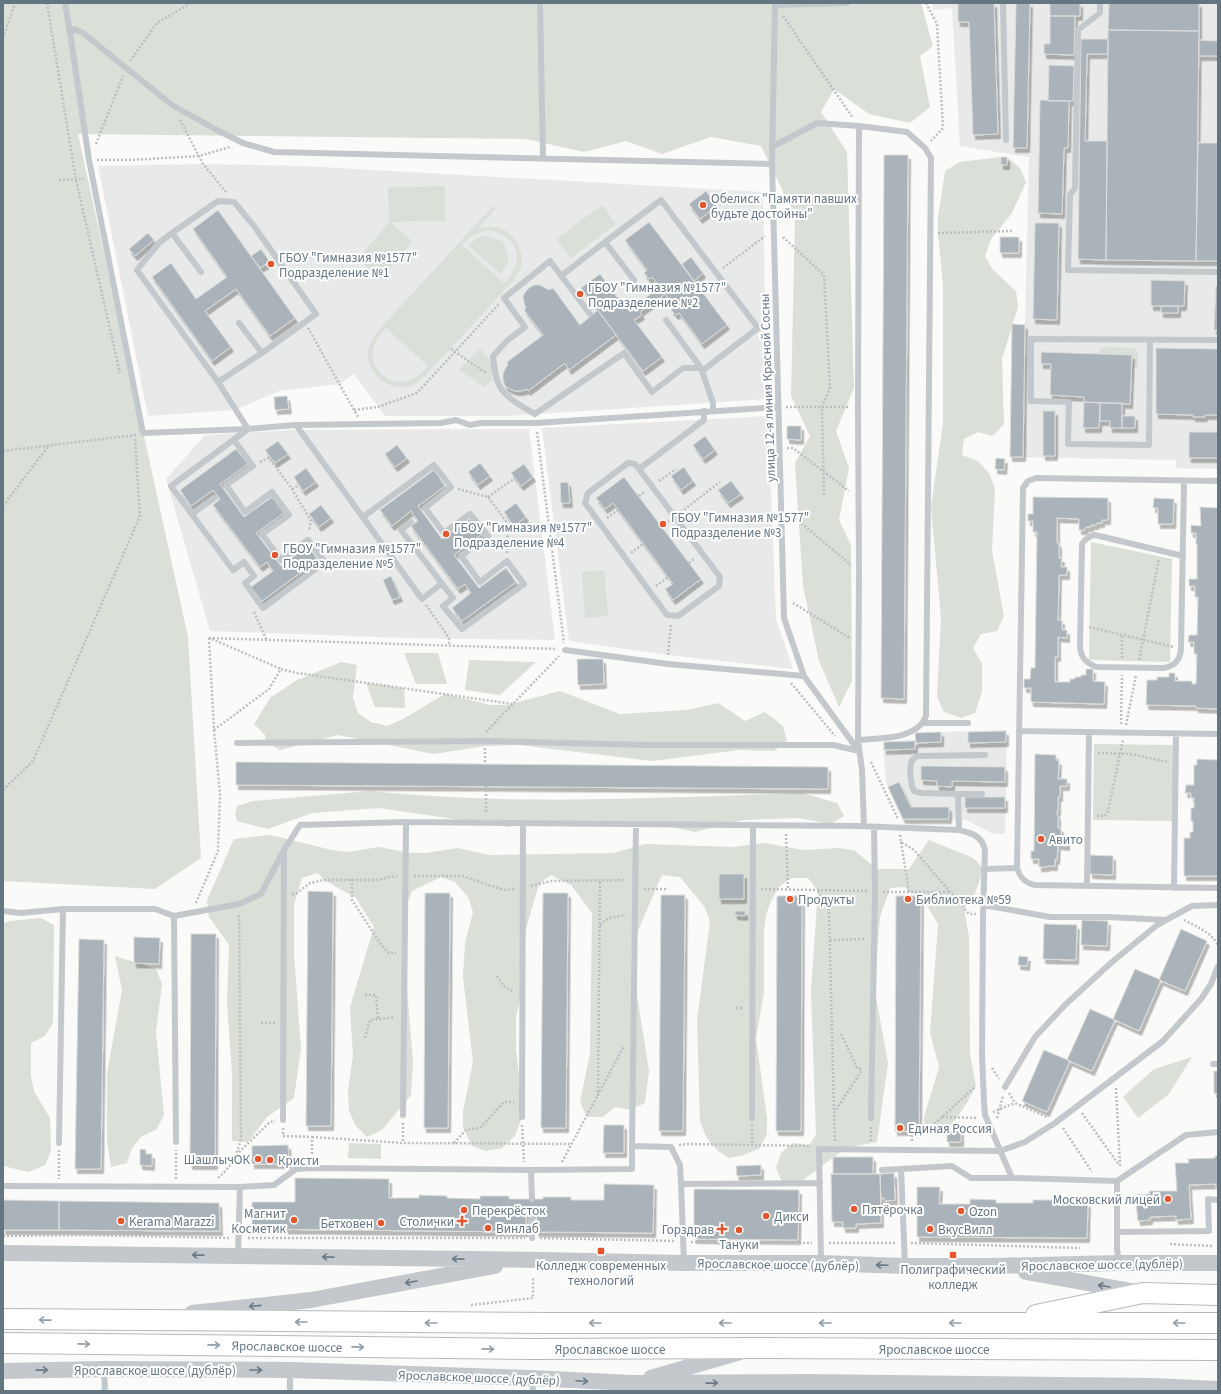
<svg xmlns="http://www.w3.org/2000/svg" width="1221" height="1394" font-family="'Source Sans 3',sans-serif">
	<style>
		.built { fill: #e8e9e9 }
		.green { fill: #dadfd7; fill-rule: evenodd }
		.building { fill: #aab3b9; stroke: #dcdcda; filter: url(#shadow) }
		.lines { fill: none; stroke-linecap: round; stroke-linejoin: round }
		.primary-casing { stroke: #b5babe; stroke-width: 22 }
		.path { stroke: #bbbfc2; stroke-width: 2.5; stroke-dasharray: 2 2; stroke-linecap: butt }
		.service { stroke: #c3c8cc; stroke-width: 6 }
		.tertiary { stroke: #c3c8cc; stroke-width: 16 }
		.primary { stroke: #fff; stroke-width: 20 }
		.oneway { stroke: #6a7a87 }
		.oneway2 { stroke: #939fa8 }
		.poi-dot { fill: #e4572e; stroke: #fff; stroke-width: 1.5 }
		.labels { text-anchor: middle; stroke-width: 4; stroke-linejoin: round; paint-order: stroke }
		.poi-label { font-size: 13px; fill: #657683; stroke: #fff; text-anchor: start }
		.street-label { font-size: 13px; fill: #657683; stroke: #fff }
	</style>
	<defs>
		<filter id="shadow"><feDropShadow dx="2.5" dy="4.5" stdDeviation="0" flood-color="#0004"/></filter>
	</defs>
	<rect width="100%" height="100%" fill="#fafaf8"/>
	<!-- built -->
	<path class="built" d="M932 3H1218V469L1176 468V460L1010 457 1012 324H1025L1029 157 960 146 952 8 933 10Z
		M203 164 303 166 763 192 767 399 507 416H385L354 374 340 384 279 391 235 410 148 416 98 166Z
		M768 416 776 619 793 669 669 655 569 641 542 428Z
		M529 429 555 640 407 638 210 631 166 479 205 435 295 430Z
		M1007 730 1005 834H993L966 820 903 819 886 783 883 742 915 740V733Z"/>
	<!-- green -->
	<path class="green" d="M3 3H921L933 46 920 56 930 107 910 123 869 114 834 89 821 112 847 152 854 388 836 431 849 468 839 520 851 545 852 681 839 707 819 661 803 586 795 463 810 436 791 396 795 217 788 201H783V191L761 146 711 137 662 154 626 141 584 152 526 139 78 134 188 637 201 858 155 889 3 881Z
		M1001 157H1007L1020 168 1026 182 1012 213 991 239 985 256 993 270 1016 291 1018 307 1002 359 1004 424 993 436 978 432 964 439 962 455 978 461 989 473 995 488 992 551 1004 616 997 631 981 634 973 648 982 664V692L975 713 961 718 944 712 937 697 941 618 931 507 943 423V285L938 233V217L945 171 960 162Z
		M445 186V221L390 222 412 241 381 279 358 259 389 222 388 187Z
		M602 205 616 224 571 258 556 239Z
		M493 206 496 208 479 228C486 227 493 225 500 228 516 234 526 254 520 270 518 274 515 277 513 281L425 376C422 379 418 382 415 384 395 394 368 378 368 355 368 346 372 339 377 332ZM488 230C519 235 526 262 504 283L462 245C470 237 477 232 488 230ZM386 328 428 366C421 374 412 381 402 382 383 383 366 361 375 343 378 337 382 333 386 328Z
		M482 235 503 241 509 261 500 274 468 245Z
		M1104 347 1133 348 1138 352V368H1131L1099 354V350Z
		M480 349 490 360 493 379 484 387 459 369Z
		M1091 542 1172 559 1170 662 1089 660Z
		M604 570 608 616 585 618 582 572Z
		M404 653H438L447 684H416Z
		M469 660 536 662 500 695 465 690Z
		M341 662 357 665 353 698 358 713 371 722 387 726 403 719 445 694 491 705H507L560 691 620 714 687 710 718 703 745 721 765 712 783 726 787 741 774 751 739 750 652 761 519 745 485 746 434 754 338 735 280 750 266 742 265 735 254 724 270 698 297 680Z
		M366 683 404 688 405 708 375 707Z
		M1094 744 1174 745 1173 821 1093 820Z
		M370 791C513 806 658 798 802 793L837 803 844 816 831 824 798 818 743 820 695 832 644 821 523 823 509 827 379 808 312 813 268 829 237 821 235 814 237 806 253 801Z
		M270 835 332 850 348 852 379 847 410 853H426L458 848 489 855 614 853 645 844 732 847 764 843 804 850 838 848 854 850 877 869H909L929 840 973 858 984 869 972 901 964 908 969 937 970 1054 976 1086 965 1106 947 1131 925 1133 924 1117 939 1067 930 1033 938 924 921 896 909 892 905 887 890 888 880 917 875 980 876 997 888 1063 877 1142 846 1148 799 1183 783 1184 776 1168 781 1153 793 1143 809 1145 816 1135 811 991 818 891 808 878H791L779 887 771 901 766 915 764 931V993L756 1038 767 1118V1134L760 1148 744 1155 729 1158C711 1147 707 1141 700 1121L697 1021 710 921 704 906 680 877 662 875 634 940 631 957 649 1071 645 1103 630 1110 615 1107 603 1117H587L580 1102 590 1053 592 913 571 885 551 875 539 884 526 929 521 962 522 992 516 1017V1049L522 1102V1117L515 1136 502 1148 486 1151 472 1146 463 1127V1111L473 1062 463 977 465 943 473 912 468 897 455 882 441 877 412 891 407 904 404 953 413 1061 411 1095 382 1130 367 1137 355 1125 349 1110 348 1091 353 1056 350 1007 374 927 356 898 324 880 318 873 302 878 294 905V954L301 1049 294 1098 267 1117 248 1142 232 1141V1074L227 1004 229 945 209 917 207 900 234 839Z
		M41 918 54 925 53 1023 45 1036 31 1043V1076L34 1091 50 1118 51 1151 45 1165 29 1172 3 1166V924L9 921Z
		M115 956 156 969 162 984 156 1032 164 1115 156 1130 142 1136 132 1148 127 1163 111 1167 107 1141V1074L122 990Z
		M1192 1057 1169 1094 1138 1118 1123 1097 1154 1069Z
		M349 1143 381 1144V1159L348 1158Z"/>
	<!-- building -->
	<path class="building" d="M958 3H994L998 134 973 135 969 22H958Z
		M1016 3H1030L1027 148H1013Z
		M1050 3H1080V16H1050Z
		M1109 3H1199V31L1108 30Z
		M1050 16H1075L1074 55 1044 54V44H1050Z
		M1108 30 1199 31 1196 261 1106 260Z
		M1081 39H1108V54H1087L1085 141H1107L1106 260 1078 259Z
		M1199 40 1218 41V56H1199Z
		M1049 65 1074 66 1073 101H1048Z
		M1040 100 1069 101 1068 148H1064L1062 214 1038 213Z
		M1198 143H1218V261H1196Z
		M884 155H908L904 699 881 698Z
		M1001 157H1007V165H1001Z
		M706 191 717 206 700 219 689 204Z
		M218 210 295 318 270 336 236 289 205 311 231 347 212 361 152 277 171 263 196 299 227 277 193 229Z
		M649 222 727 325 702 344 679 313 676 315 671 310 674 307 665 294 640 312 642 315 634 320 662 357 643 371 581 288 600 274 626 309 633 304 635 306 660 287 652 277 649 279 644 273 647 270 625 240Z
		M1035 223H1059L1057 320 1033 319Z
		M148 233 154 240 135 256 129 249Z
		M1000 237H1019V253H1000Z
		M261 249 270 262 260 268 251 256Z
		M691 257 703 273 694 281 682 264Z
		M1151 280 1185 281 1184 306H1151Z
		M534 285H540L549 290 553 288 580 325 598 310 616 335 569 370 565 363 528 391 527 389 521 391H515L510 389 505 386 503 380V374L505 369 508 364 507 362 543 335 524 310 526 308 524 303 523 297 525 292 529 288Z
		M1216 286H1218V330H1214Z
		M1161 306H1178V313H1161Z
		M1012 324 1025 325 1023 457H1010Z
		M1156 348 1218 349V415H1205V417H1193V415L1156 414Z
		M1041 352 1132 355 1130 404 1084 402V397L1050 395 1051 364H1041Z
		M287 396 289 409 275 410 274 397Z
		M1084 402 1100 403 1099 428H1083Z
		M1100 403H1122V428H1110V421H1100Z
		M1043 411H1055V456H1043Z
		M1122 416H1135V428H1122Z
		M787 426H801V440L787 439Z
		M1189 432H1218V458H1189Z
		M705 436 715 450 703 459 693 445Z
		M278 441 288 454 275 463 265 450Z
		M397 445 407 458 395 467 385 454Z
		M236 449 248 464 220 484 244 517 272 497 284 513 256 533 281 566 308 546 318 560 262 601 251 587 273 571 267 562 260 567 213 505 220 499 213 490 191 506 180 490Z
		M996 458 1005 459 1004 470 995 469Z
		M480 463 490 476 478 485 468 472Z
		M524 464 533 477 521 486 511 473Z
		M684 467 693 481 681 490 671 476Z
		M306 468 316 482 303 491 294 477Z
		M434 470 445 486 418 506 442 539 470 519 482 534 454 555 479 588 506 568 516 582 462 621 452 608 471 593 465 584 458 589 411 526 418 521 411 511 392 526 380 510Z
		M624 477 701 579 673 600 665 589 673 584 668 577 613 503 605 509 596 498Z
		M731 481 741 494 728 503 718 490Z
		M568 482 570 503H561L560 483Z
		M1033 497 1108 498V520H1102V523H1097L1096 525H1091V527H1086L1085 530H1079V519L1057 518V543H1059V558H1062L1061 567H1067V575H1059L1058 620H1062V630H1067V638L1058 637V657H1055V682H1070V679H1075V677H1081V675H1086V669H1093V681L1105 682 1104 704 1031 702V688H1024V679H1030L1031 668H1035L1037 532H1033V521H1028V514H1033Z
		M1154 498 1174 499 1173 524H1158V508H1153Z
		M516 503 526 517 514 526 504 512Z
		M321 505 331 518 319 527 309 514Z
		M1200 507 1218 508V709L1196 708V706L1146 705 1147 680H1157V677H1169V673H1175V681H1192V684H1196L1197 654H1194V642H1188L1189 635H1197L1198 597H1195V586H1189V579H1197V544H1196V533H1191V525L1201 526Z
		M391 576 400 597 392 600 383 580Z
		M577 659H603L604 684 578 685Z
		M1006 731V742L968 743V732Z
		M941 732V742L916 743 915 733Z
		M915 741V749L884 750V742Z
		M1035 754 1056 755V760L1059 761 1058 779H1067V786H1060V797H1058V811H1057V815L1058 816V828H1061V838H1067V846L1058 845 1057 860 1055 859V866H1047V867H1039V859H1031V851H1034Z
		M1197 759 1218 760V876H1184V838H1190V832H1193V821H1191V808H1194V798H1191V793H1185L1186 785H1194V765H1197Z
		M236 762 828 767V789L236 785Z
		M921 766 1005 767V782L952 781V787L937 786V781L921 780Z
		M899 782 911 807H949V819H903L888 787Z
		M965 797H1005V808H965Z
		M1090 855 1113 856V875L1090 874Z
		M719 874H744V899H719Z
		M308 891 333 892 331 1126H306Z
		M425 893H450L448 1128H424Z
		M543 893H568L566 1128H541Z
		M661 895H685L683 1131H659Z
		M777 896H802L801 1131H776Z
		M896 896H921L919 1131H895Z
		M735 911H745V916L735 915Z
		M1082 920 1108 921 1107 946 1081 945Z
		M1044 924 1077 925 1076 960 1043 959Z
		M1181 929 1207 941 1185 991 1159 980Z
		M191 934H216L215 1165H190Z
		M134 937 160 938 159 964 134 963Z
		M79 939 104 940 101 1169H75Z
		M1019 956 1028 957 1027 966 1018 965Z
		M1135 969 1161 980 1139 1031 1113 1019Z
		M1090 1009 1115 1020 1092 1071 1067 1060Z
		M1044 1050 1070 1061 1047 1112 1022 1101Z
		M1214 1071H1218V1094L1214 1093Z
		M604 1125H624V1153H603Z
		M947 1131H961V1142H947Z
		M288 1145 289 1164H252V1146Z
		M140 1149 146 1150V1154H152V1166L140 1165Z
		M1215 1156H1218V1188H1216V1184L1189 1185 1191 1219 1176 1220V1216L1150 1217V1220L1138 1221 1135 1195 1150 1194 1149 1191H1177L1175 1163H1189L1188 1159 1215 1158Z
		M833 1157H873V1174H833Z
		M761 1165V1175L737 1176 736 1166Z
		M894 1173 895 1200 885 1201 884 1198H881L880 1174Z
		M831 1174H880L881 1223 856 1224V1228H843V1222H832Z
		M295 1178 389 1179V1198H419V1195L447 1196V1198L480 1199V1196H509V1199H543V1197H571V1200H604V1184L654 1185 653 1233 536 1232 537 1214H526V1232L252 1229V1202H295Z
		M917 1187H940L939 1204H970V1199L996 1200V1203H1033V1200H1060V1203H1088L1087 1238 917 1237Z
		M694 1189 799 1190 798 1240 694 1239Z
		M3 1200 59 1201V1230H3Z
		M59 1201 219 1203 220 1231 59 1230Z"/>
	<g class="lines">
		<!-- primary casing -->
		<g class="primary-casing">
			<path id="primary" d="M1036 1315 1143 1293 1218 1295
				M3 1319 550 1323H1218
				M3 1343 534 1349 756 1348 1218 1350"/>
		</g>
		<!-- path -->
		<path class="path" d="M47 3 76 180 120 373
			M926 3 937 24 943 128 931 141
			M783 16 853 118
			M3 38 15 3
			M130 61 157 23 191 3
			M180 120 203 164 226 192
			M96 144 123 76
			M97 160H130L199 156 230 147
			M59 180 84 179
			M938 233 1012 231
			M783 237 824 275 830 388 822 407 824 496
			M723 268 765 236
			M308 328 358 417
			M451 349 486 373
			M786 407H849
			M354 410 378 407 417 393 499 304
			M537 432 564 643
			M787 448H793L849 491
			M3 451 136 435
			M260 462 269 458 292 489 311 521 309 531
			M659 481 676 469
			M292 489 299 485
			M458 489 488 497 508 524 507 553
			M639 496 645 491
			M488 497 515 478
			M3 506 49 445
			M681 512 720 482
			M789 513 851 565
			M607 518 618 510
			M662 527 669 521
			M631 553 643 544
			M689 563 695 558
			M656 586 668 577
			M793 603 850 638
			M426 605 449 638V646
			M254 612 267 641
			M1089 627 1174 647
			M209 638 557 649
			M212 639 281 669
			M668 655 671 624
			M1122 658V635
			M1139 660 1159 559
			M791 683 835 736
			M1121 724 1122 675
			M1126 725 1136 675
			M214 730 269 689 281 669 297 673 513 704
			M486 732 559 656
			M485 748V764
			M1098 753 1130 754 1168 762
			M871 762 898 819
			M486 786V814
			M3 790 33 761 140 516 135 438
			M1097 816H1105L1108 811 1123 740
			M786 834 788 890
			M900 835 901 842 914 850 964 908 969 914H976
			M901 842 909 892
			M414 876H462L504 890 514 889
			M352 879V900L380 943 389 953H396
			M531 886 551 881 627 880
			M644 889H666
			M761 889 868 891
			M818 891 829 910 834 1113
			M883 892H950
			M292 894 297 893 310 883 324 880H377L389 877 397 876
			M196 903 218 851 220 794 214 730 209 638
			M1184 920C1197 927 1211 932 1218 945
			M600 925 609 918 626 915
			M830 940 865 939
			M497 976C501 983 505 989 514 991
			M365 995H376L378 1018
			M736 1008H744
			M261 1023H275
			M841 1034 858 1069H863
			M365 1038 370 1020 395 1017
			M992 1068 999 1079
			M1116 1088 1120 1166
			M1009 1093 1015 1103 1047 1117
			M598 1096 600 881
			M993 1112 1015 1103
			M1082 1113 1119 1165
			M942 1117 977 1118
			M997 1118 1003 1096
			M403 1123V1143
			M522 1125 524 1162
			M752 1125V1144
			M871 1127V1142
			M283 1128V1136L312 1137V1160
			M1063 1128 1092 1172
			M312 1137 403 1143 571 1144
			M835 1141 834 1113 862 1070
			M912 1141V1136H921L975 1087
			M454 1143 466 1130 478 1128 481 1127 504 1102H514
			M679 1145 688 1144 811 1146
			M59 1150V1179
			M236 1155 270 1122 275 1121
			M562 1162 624 1046
			M218 1178C232 1166 236 1157 241 1139L239 913
			M176 1179V1150
			M3 1236 81 1235 231 1238
			M248 1238H525
			M540 1238 674 1241
			M691 1242 812 1243
			M829 1243H896
			M911 1243 1080 1248
			M1170 1244 1212 1246
			M471 1305 533 1298V1277"/>
		<!-- service -->
		<path class="service" d="M65 3 70 33
			M540 3 543 158
			M775 3 772 164 784 618 804 676 858 750
			M1003 3 1006 140
			M1100 3V13L1078 30 1075 188 1070 195 1068 270 1218 272
			M775 5 847 3
			M772 147 817 123 859 126 858 407 859 572 858 740 862 770 864 826
			M772 164 274 152 243 143 215 129 172 105 83 33 74 29 70 33 89 160 143 433 248 429 296 425 441 423 456 420 470 425 481 423H536L778 407
			M172 233 218 201 234 202 254 226 316 314 262 353 239 323
			M605 242 661 200 758 328 702 371
			M201 272 172 233 159 243 137 270 218 382 248 429 171 486 233 570 244 562 254 576 245 583 263 608 325 562 308 540 281 560 262 534 289 515 272 492 245 512 226 485 253 466 234 440
			M561 276 605 242 634 280
			M666 320 701 368
			M1150 340 1149 445 1068 444 1069 402 1031 401V339L1218 340
			M218 382 262 353
			M535 414C524 408 506 398 500 387 495 378 494 367 493 356L508 340 525 327 504 298 550 261 590 314
			M535 414 624 353 652 392 683 368H701L713 403V410
			M296 425 422 599 441 584
			M639 469 720 577 719 586 678 616 667 615 585 503 588 493 628 463 635 464 639 469 704 420V411
			M1218 481 1036 478 1028 481 1023 488 1017 868C1020 878 1025 883 1035 885L1218 888
			M192 514 214 498
			M363 517 434 465 451 487 425 508 444 533 470 514 488 536 461 556 480 582 507 561 524 584 462 629 443 606 453 598 401 530 411 522
			M1183 556 1095 535C1088 536 1085 539 1082 544L1080 647C1081 658 1086 663 1097 667L1164 668C1175 666 1181 659 1181 648L1184 481
			M565 650 668 664 804 676
			M923 723H968
			M1019 731 1218 734
			M858 740C879 738 917 740 926 716L931 158 925 148 907 132 859 126
			M237 743 485 741 646 745H833L859 751
			M958 794H982
			M959 830 958 794 921 793 914 791C911 785 908 765 913 759 913 759 918 756 918 756L985 755
			M984 869 1017 868
			M1087 886 1089 732
			M1174 888 1176 734
			M983 905 1050 917H1108L1166 920 1192 906 1218 905
			M3 911 21 913 63 909H155L174 916 239 904 261 894 284 850 300 825 406 822 858 826 959 830C972 833 982 836 985 850L983 915 982 1055 984 1101 985 1115 1012 1178 1117 1181V1249L1119 1262
			M174 916 176 1142
			M1213 1064H1218
			M1005 1087 1035 1037 1065 1005 1112 962 1156 926 1166 920
			M403 1115 406 822
			M522 1117 523 823
			M752 1118 753 825
			M871 1118 875 892 874 827
			M283 1120 284 852
			M59 1143 63 909
			M632 1146 636 825
			M531 1170 632 1169V1146L671 1147 680 1165 681 1184 820 1183
			M882 1170 901 1169
			M1117 1181 1186 1135 1218 1132
			M681 1184 684 1263
			M3 1186 240 1187 238 1255
			M240 1187 274 1185 296 1169 312 1168 531 1170 532 1199
			M532 1214V1238
			M1117 1232 1209 1231 1208 1199 1218 1200
			M821 1262 819 1149 1000 1151 1025 1142 1055 1123 1163 1041 1201 999 1211 984 1218 966
			M905 1265 901 1169 952 1166 971 1178H1012
			M104 1371 105 1391
			M290 1371V1391
			M532 1379 533 1391"/>
		<!-- tertiary -->
		<path class="tertiary" d="M3 1253 542 1260 684 1263H821L905 1266H991L1119 1263H1218
			M1026 1272 1137 1292
			M192 1313 311 1300 495 1266
			M3 1371 104 1369 290 1370 532 1378 632 1383 807 1382 1152 1386 1218 1389
			M651 1378 740 1352"/>
		<!-- primary -->
		<use href="#primary" class="primary"/>
	</g>
	<!-- one-way arrows -->
	<defs><path id="oneway-shaft" d="M-6 0H5M1.5-3L5.5 0L1.5 3" fill="none" stroke-width="1.6" stroke-linecap="round" stroke-linejoin="round"/></defs>
	<g class="oneway">
		<use href="#oneway-shaft" transform="translate(198 1255) rotate(-179)"/>
		<use href="#oneway-shaft" transform="translate(328 1257) rotate(-179)"/>
		<use href="#oneway-shaft" transform="translate(458 1259) rotate(-179)"/>
		<use href="#oneway-shaft" transform="translate(882 1265) rotate(-178)"/>
		<use href="#oneway-shaft" transform="translate(411 1282) rotate(170)"/>
		<use href="#oneway-shaft" transform="translate(1104 1286) rotate(-170)"/>
		<use href="#oneway-shaft" transform="translate(255 1306) rotate(174)"/>
		<use href="#oneway-shaft" transform="translate(42 1370) rotate(-1)"/>
		<use href="#oneway-shaft" transform="translate(256 1370)"/>
		<use href="#oneway-shaft" transform="translate(582 1381) rotate(3)"/>
		<use href="#oneway-shaft" transform="translate(712 1383) rotate(-1)"/>
	</g>
	<g class="oneway2">
		<use href="#oneway-shaft" transform="translate(45 1320) rotate(-179)"/>
		<use href="#oneway-shaft" transform="translate(301 1322) rotate(-180)"/>
		<use href="#oneway-shaft" transform="translate(431 1323) rotate(-180)"/>
		<use href="#oneway-shaft" transform="translate(595 1323) rotate(180)"/>
		<use href="#oneway-shaft" transform="translate(725 1323) rotate(180)"/>
		<use href="#oneway-shaft" transform="translate(825 1323) rotate(180)"/>
		<use href="#oneway-shaft" transform="translate(955 1323) rotate(180)"/>
		<use href="#oneway-shaft" transform="translate(1179 1323) rotate(180)"/>
		<use href="#oneway-shaft" transform="translate(84 1344) rotate(1)"/>
		<use href="#oneway-shaft" transform="translate(214 1345) rotate(1)"/>
		<use href="#oneway-shaft" transform="translate(358 1347) rotate(1)"/>
		<use href="#oneway-shaft" transform="translate(488 1349) rotate(1)"/>
	</g>
	<!-- markers -->
	<g class="poi-dot">
		<circle cx="703" cy="205" r="4"/>
		<circle cx="271" cy="264" r="4"/>
		<circle cx="580" cy="294" r="4"/>
		<circle cx="663" cy="524" r="4"/>
		<circle cx="446" cy="534" r="4"/>
		<circle cx="275" cy="555" r="4"/>
		<circle cx="1041" cy="839" r="4"/>
		<circle cx="790" cy="899" r="4"/>
		<circle cx="908" cy="899" r="4"/>
		<circle cx="900" cy="1128" r="4"/>
		<circle cx="258" cy="1159" r="4"/>
		<circle cx="270" cy="1160" r="4"/>
		<circle cx="1168" cy="1199" r="4"/>
		<circle cx="854" cy="1209" r="4"/>
		<circle cx="464" cy="1210" r="4"/>
		<circle cx="961" cy="1211" r="4"/>
		<circle cx="766" cy="1216" r="4"/>
		<circle cx="294" cy="1220" r="4"/>
		<circle cx="121" cy="1221" r="4"/>
		<path d="M460 1215h4v4h4v4h-4v4h-4v-4h-4v-4h4z"/>
		<circle cx="381" cy="1223" r="4"/>
		<circle cx="488" cy="1228" r="4"/>
		<path d="M720 1223h4v4h4v4h-4v4h-4v-4h-4v-4h4z"/>
		<circle cx="930" cy="1229" r="4"/>
		<circle cx="739" cy="1230" r="4"/>
		<rect x="597" y="1247" width="8" height="8" rx="2"/>
		<rect x="949" y="1251" width="8" height="8" rx="2"/>
	</g>
	<g class="labels">
		<!-- poi labels -->
		<g class="poi-label">
			<text x="711" y="203">Обелиск "Памяти павших<tspan x="711" dy="15">будьте достойны"</tspan></text>
			<text x="279" y="262">ГБОУ "Гимназия №1577"<tspan x="279" dy="15">Подразделение №1</tspan></text>
			<text x="588" y="292">ГБОУ "Гимназия №1577"<tspan x="588" dy="15">Подразделение №2</tspan></text>
			<text x="671" y="522">ГБОУ "Гимназия №1577"<tspan x="671" dy="15">Подразделение №3</tspan></text>
			<text x="454" y="532">ГБОУ "Гимназия №1577"<tspan x="454" dy="15">Подразделение №4</tspan></text>
			<text x="283" y="553">ГБОУ "Гимназия №1577"<tspan x="283" dy="15">Подразделение №5</tspan></text>
			<text x="1049" y="844">Авито</text>
			<text x="798" y="904">Продукты</text>
			<text x="916" y="904">Библиотека №59</text>
			<text x="908" y="1133">Единая Россия</text>
			<text x="250" y="1164" text-anchor="end">ШашлычОК</text>
			<text x="278" y="1165">Кристи</text>
			<text x="1160" y="1204" text-anchor="end">Московский лицей</text>
			<text x="862" y="1214">Пятёрочка</text>
			<text x="472" y="1215">Перекрёсток</text>
			<text x="969" y="1216">Ozon</text>
			<text x="286" y="1218" text-anchor="end">Магнит<tspan x="286" dy="15">Косметик</tspan></text>
			<text x="774" y="1221">Дикси</text>
			<text x="129" y="1226">Kerama Marazzi</text>
			<text x="454" y="1226" text-anchor="end">Столички</text>
			<text x="373" y="1228" text-anchor="end">Бетховен</text>
			<text x="496" y="1233">Винлаб</text>
			<text x="714" y="1234" text-anchor="end">Горздрав</text>
			<text x="938" y="1234">ВкусВилл</text>
			<text x="739" y="1249" text-anchor="middle">Тануки</text>
			<text x="601" y="1270" text-anchor="middle">Колледж современных<tspan x="601" dy="15">технологий</tspan></text>
			<text x="953" y="1274" text-anchor="middle">Полиграфический<tspan x="953" dy="15">колледж</tspan></text>
		</g>
		<!-- street labels -->
		<g class="street-label">
			<text transform="translate(767 388) rotate(-92)" y="5">улица 12-я линия Красной Сосны</text>
			<text transform="translate(778 1264) rotate(1)" y="5">Ярославское шоссе (дублёр)</text>
			<text transform="translate(1102 1264) rotate(-1)" y="5">Ярославское шоссе (дублёр)</text>
			<text transform="translate(287 1346) rotate(1)" y="5">Ярославское шоссе</text>
			<text x="610" y="1354">Ярославское шоссе</text>
			<text x="934" y="1354">Ярославское шоссе</text>
			<text x="155" y="1375">Ярославское шоссе (дублёр)</text>
			<text transform="translate(479 1377) rotate(2)" y="5">Ярославское шоссе (дублёр)</text>
		</g>
	</g>
	<!-- border -->
	<rect width="1221" height="1394" fill="none" stroke="#657683" stroke-width="8"/>
</svg>
